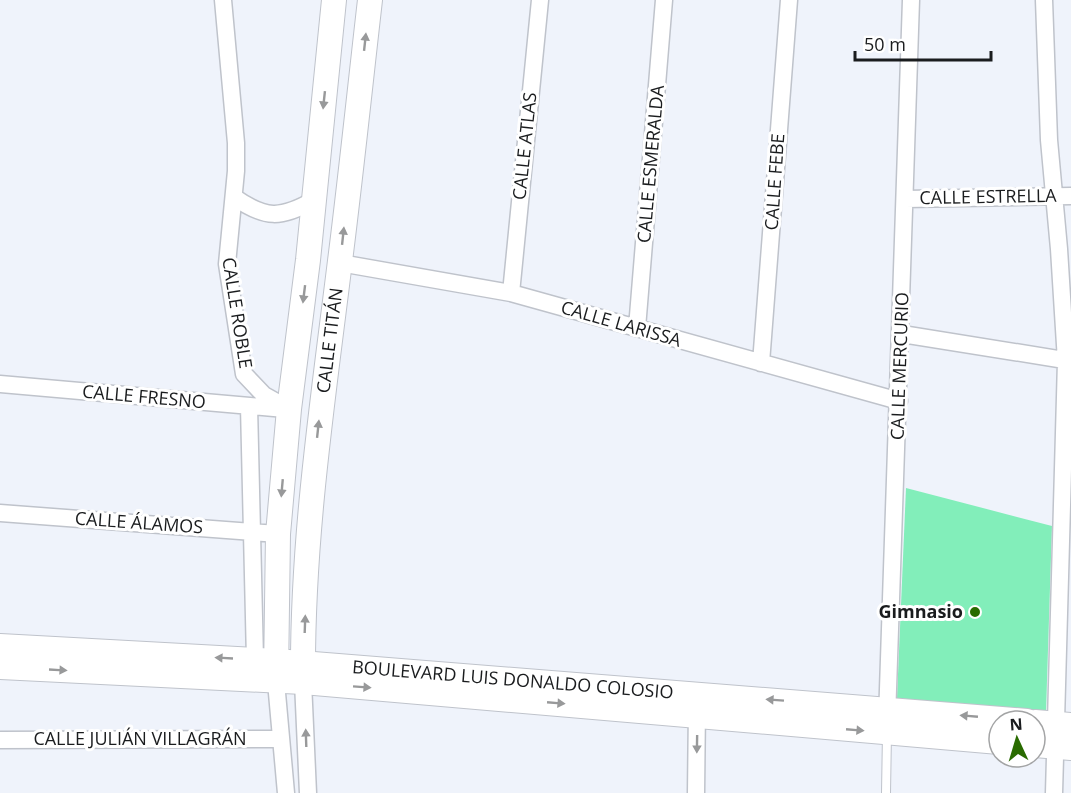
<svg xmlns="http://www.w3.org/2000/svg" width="1071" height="793" font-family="'Open Sans',sans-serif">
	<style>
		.park { fill: #82eeba }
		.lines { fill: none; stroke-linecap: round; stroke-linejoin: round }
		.service-casing { stroke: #bfc3cb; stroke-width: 10 }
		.minor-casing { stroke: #bfc3cb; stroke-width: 19 }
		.secondary-casing { stroke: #bfc3cb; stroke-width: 26 }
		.service { stroke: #fff; stroke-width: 8 }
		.minor { stroke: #fff; stroke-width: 16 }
		.secondary { stroke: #fff; stroke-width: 24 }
		.oneway { fill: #98999a }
		.poi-dot { fill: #296b00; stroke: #fff; stroke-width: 2 }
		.labels { text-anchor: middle; stroke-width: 6; stroke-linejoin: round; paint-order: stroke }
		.street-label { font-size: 18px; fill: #1a1c1e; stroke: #fff }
		.poi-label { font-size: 18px; font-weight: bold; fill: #1a1c1e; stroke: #fff; text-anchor: end }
	</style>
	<rect width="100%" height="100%" fill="#eff3fb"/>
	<!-- park -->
	<path class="park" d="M906 488 1052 526 1046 712 897 698Z"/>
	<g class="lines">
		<!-- service casing -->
		<g class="service-casing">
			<path id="service" d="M886 793 887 733"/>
		</g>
		<!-- minor casing -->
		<g class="minor-casing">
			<path id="minor" d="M223 0 236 143V171L227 264 244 374 264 395 289 409
				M1044 0 1049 140 1059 249 1066 361 1054 793
				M234 197C265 219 281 219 314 200
				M906 199 1071 196
				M340 263 511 293 899 401
				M511 293 540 0
				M637 328 664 0
				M902 334 1071 361
				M761 363 789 0
				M0 384 285 409
				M249 406 255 660
				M0 513 278 534
				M276 682 286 793
				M303 682 308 793
				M887 719 911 0
				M0 740 280 739
				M696 793 697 707"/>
		</g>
		<!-- secondary casing -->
		<g class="secondary-casing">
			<g id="secondary">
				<path id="s1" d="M0 646 276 661 1027 721"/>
				<path d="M0 667 303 682 999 742"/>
				<path d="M276 676 278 534 289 409 308 260 334 0"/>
				<path id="s2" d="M303 677C302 537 323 400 340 261 351 174 360 87 370 0"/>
				<path d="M1035 722 1071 725"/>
				<path d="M1035 745 1071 748"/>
			</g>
		</g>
		<!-- service -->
		<use href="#service" class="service"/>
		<!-- minor -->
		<use href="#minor" class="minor"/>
		<!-- secondary -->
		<use href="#secondary" class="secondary"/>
	</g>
	<!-- one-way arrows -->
	<defs><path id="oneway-solid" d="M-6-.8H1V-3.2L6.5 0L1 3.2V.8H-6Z" transform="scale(1.5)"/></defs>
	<g class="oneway">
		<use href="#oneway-solid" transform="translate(365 42) rotate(-84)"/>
		<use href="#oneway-solid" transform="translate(324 100) rotate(96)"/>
		<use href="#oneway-solid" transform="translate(343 236) rotate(-84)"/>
		<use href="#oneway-solid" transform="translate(304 294) rotate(97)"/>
		<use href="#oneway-solid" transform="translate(318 429) rotate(-84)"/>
		<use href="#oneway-solid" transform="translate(282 488) rotate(95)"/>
		<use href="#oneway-solid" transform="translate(305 624) rotate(-88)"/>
		<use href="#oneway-solid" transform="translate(224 658) rotate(-177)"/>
		<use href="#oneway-solid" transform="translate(58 670) rotate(3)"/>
		<use href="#oneway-solid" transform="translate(362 687) rotate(4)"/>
		<use href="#oneway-solid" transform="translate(775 700) rotate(-176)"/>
		<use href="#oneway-solid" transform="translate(556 703) rotate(5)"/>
		<use href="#oneway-solid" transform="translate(969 716) rotate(-175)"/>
		<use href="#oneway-solid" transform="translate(855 730) rotate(5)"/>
		<use href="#oneway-solid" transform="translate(306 738) rotate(-92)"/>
		<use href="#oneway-solid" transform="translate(697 744) rotate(91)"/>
	</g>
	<!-- markers -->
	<circle class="poi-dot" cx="975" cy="612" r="6"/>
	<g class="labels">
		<!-- street labels -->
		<g class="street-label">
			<text transform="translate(525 146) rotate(-84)" y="6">CALLE ATLAS</text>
			<text transform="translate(651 164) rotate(-85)" y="6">CALLE ESMERALDA</text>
			<text transform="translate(775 182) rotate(-86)" y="6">CALLE FEBE</text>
			<text transform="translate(988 197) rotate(-1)" y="6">CALLE ESTRELLA</text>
			<text transform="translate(237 313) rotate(81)" y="6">CALLE ROBLE</text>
			<text transform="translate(621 324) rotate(16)" y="6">CALLE LARISSA</text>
			<text dy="6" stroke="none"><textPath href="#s2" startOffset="338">CALLE TITÁN</textPath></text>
			<text transform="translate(900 366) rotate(-88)" y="6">CALLE MERCURIO</text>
			<text transform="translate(144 397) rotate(5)" y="6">CALLE FRESNO</text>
			<text transform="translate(139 523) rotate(4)" y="6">CALLE ÁLAMOS</text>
			<text dy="6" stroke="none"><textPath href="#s1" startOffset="514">BOULEVARD LUIS DONALDO COLOSIO</textPath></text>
			<text x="140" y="745">CALLE JULIÁN VILLAGRÁN</text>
		</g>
		<!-- poi labels -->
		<g class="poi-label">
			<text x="963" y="618">Gimnasio</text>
		</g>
	</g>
	<!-- north arrow -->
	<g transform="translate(1017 739) rotate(356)"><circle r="28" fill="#ffffff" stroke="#a3a4a5" stroke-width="1.5"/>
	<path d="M0-4.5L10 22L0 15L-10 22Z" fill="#296b00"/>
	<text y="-9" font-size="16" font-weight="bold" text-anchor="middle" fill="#1a1c1e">N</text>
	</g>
	<!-- scale -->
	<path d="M855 51v9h136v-9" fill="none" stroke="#1a1c1e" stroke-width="3"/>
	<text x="864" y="51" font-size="18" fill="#1a1c1e" stroke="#ffffff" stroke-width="4.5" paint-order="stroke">50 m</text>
</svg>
